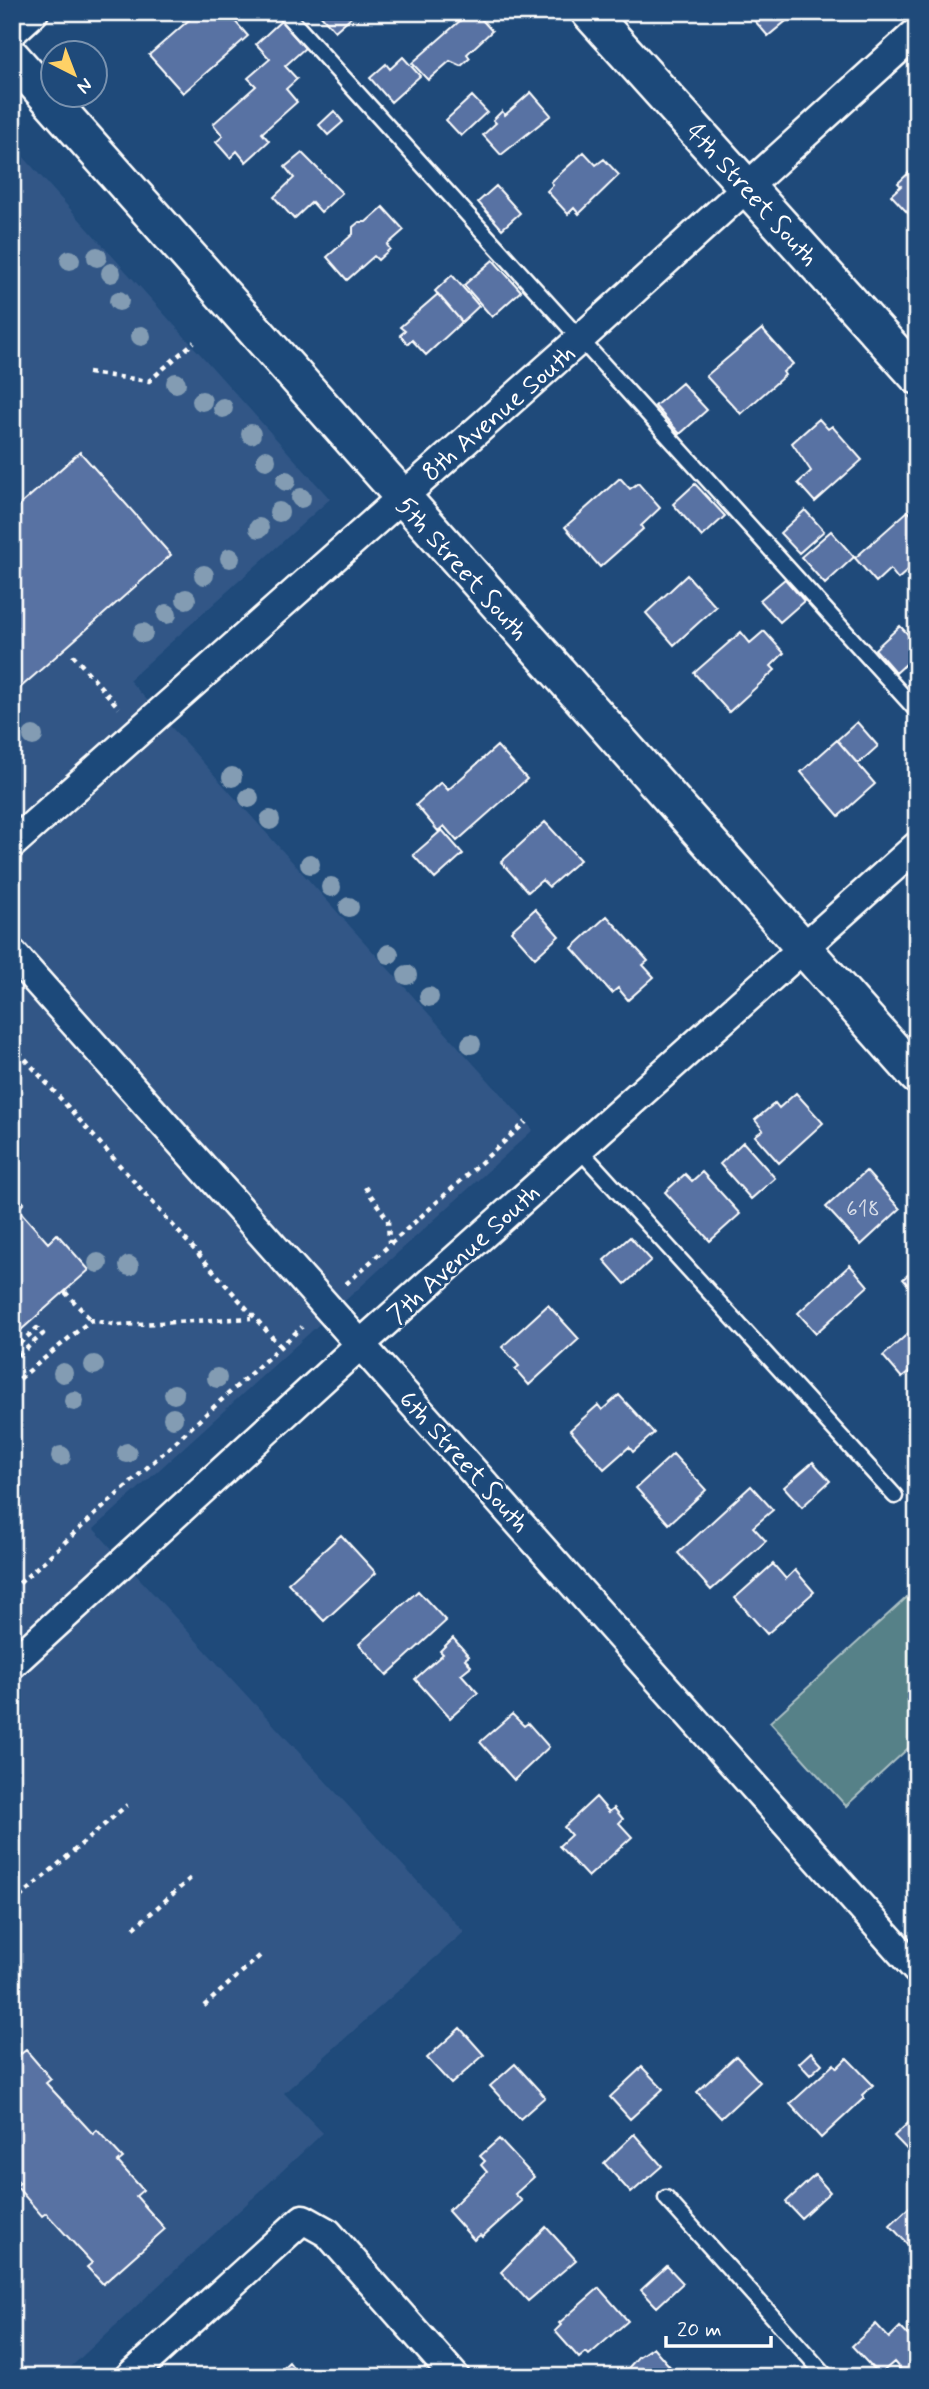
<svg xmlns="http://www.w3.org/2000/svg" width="929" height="2389" font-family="Mynerve,sans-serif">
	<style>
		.built { fill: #305686 }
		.green { fill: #578188; stroke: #abc0c4; stroke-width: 2 }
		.building { fill: #5972a3; stroke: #fff; stroke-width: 2 }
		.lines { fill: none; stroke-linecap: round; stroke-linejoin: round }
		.service-casing { stroke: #fff; stroke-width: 19 }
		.minor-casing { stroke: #fff; stroke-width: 33 }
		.tertiary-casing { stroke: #fff; stroke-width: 40 }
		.path { stroke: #fff; stroke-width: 4.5; stroke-dasharray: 5 5; stroke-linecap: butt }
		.service { stroke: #1f4a7a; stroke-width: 14 }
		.minor { stroke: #1f4a7a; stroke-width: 28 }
		.tertiary { stroke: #1f4a7a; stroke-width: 35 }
		.tree { fill: #839cb3 }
		.labels { text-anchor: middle; stroke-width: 6; stroke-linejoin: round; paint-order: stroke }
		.number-label { font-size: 23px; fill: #d6dce8 }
		.street-label { font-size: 26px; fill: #fff; stroke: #1f4a7a }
	</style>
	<rect width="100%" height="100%" fill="#1f4a7a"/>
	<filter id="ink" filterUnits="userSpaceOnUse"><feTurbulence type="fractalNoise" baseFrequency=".0143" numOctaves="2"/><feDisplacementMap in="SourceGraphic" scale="14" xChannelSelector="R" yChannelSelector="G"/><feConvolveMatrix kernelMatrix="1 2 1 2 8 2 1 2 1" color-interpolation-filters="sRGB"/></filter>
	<g filter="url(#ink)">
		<!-- built -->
		<path class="built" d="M12 144 330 499 129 680 533 1130 94 1529 464 1932 284 2093 323 2133 60 2377H12Z"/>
		<!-- green -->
		<path class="green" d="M917 1588V1740L846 1806 770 1722Z"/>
		<!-- building -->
		<path class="building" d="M198 12H227L248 36 183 93 149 55Z
			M318 12H357L335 31Z
			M470 12H475L492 31 467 54 470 58 461 66 450 61 428 80 412 63Z
			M747 12H797L768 36Z
			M281 21 305 48 285 66 297 79 286 89 297 102 262 133 269 141 246 162 237 151 230 158 216 142 223 136 213 124 256 86 248 78 270 59 256 44Z
			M403 57 420 76 391 102 370 78 386 64 390 69Z
			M531 92 551 115 501 155 483 135 496 123 493 120 502 111 505 115Z
			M472 96 487 112 461 136 446 120Z
			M334 111 343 122 328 135 319 125Z
			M584 152 596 165 604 159 619 175 579 214 574 208 568 214 547 191 553 185 551 182Z
			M302 153 342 193 321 212 312 202 294 219 274 197 294 178 285 167Z
			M917 165V223L891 195 901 186 898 183Z
			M496 186 520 213 502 229 478 202Z
			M383 207 404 230 387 245 390 249 378 260 374 256 347 280 327 257 353 234V227L359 222H366Z
			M493 260 521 291 492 317 464 285Z
			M452 275 479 306 462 322 435 291Z
			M438 294 462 322 426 355 412 340 408 344 400 335 405 331 400 327Z
			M762 329 793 364 783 372 785 375 741 414 706 376Z
			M682 383 707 410 680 434 655 406Z
			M819 419 828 429 832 426 862 460 815 502 798 483 811 471 792 443Z
			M80 452 171 555 12 695V512Z
			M620 478 630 489 638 483 660 508 641 526 643 529 600 567 565 527Z
			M695 484 725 516 702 537 673 504Z
			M805 510 824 531 799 553 780 533Z
			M908 511 917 520V562L898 579 890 569 876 582 855 558Z
			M831 531 854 557 825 584 801 557Z
			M687 575 716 607 674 645 646 613Z
			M785 579 804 601 780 622 760 600Z
			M900 626 917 644V654L896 673 875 649Z
			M764 631 784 653 771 666 775 670 729 712 694 673 741 632 750 643Z
			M857 722 878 746 858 764 837 740Z
			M837 740 875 784 839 816 801 772Z
			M497 746 527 779 457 841 444 826 438 831 416 805 441 782 448 790Z
			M545 822 580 860 549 887 542 880 528 892 501 862Z
			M442 830 463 854 435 879 413 855Z
			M535 909 559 936 535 958 511 931Z
			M607 916 648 961 643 965 654 977 628 1000 618 988 612 993 572 948Z
			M796 1093 823 1123 779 1163 755 1136 763 1130 755 1120 775 1103 779 1108Z
			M743 1142 775 1178 751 1199 720 1164Z
			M866 1171 900 1209 861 1245 826 1207Z
			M702 1172 740 1214 710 1241 665 1192 685 1174 692 1181Z
			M12 1190 24 1203 18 1209 48 1243 57 1234 89 1270 12 1338Z
			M630 1237 651 1260 625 1284 604 1260Z
			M850 1265 868 1286 816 1333 798 1313Z
			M917 1267V1295L903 1279Z
			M548 1305 579 1339 529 1385 515 1369 519 1366 502 1347Z
			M914 1328 917 1365 902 1378 883 1356Z
			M619 1395 654 1433 633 1452 629 1447 604 1469 570 1430 598 1405 602 1410Z
			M673 1454 706 1490 669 1524 636 1488Z
			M813 1462 830 1481 802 1507 784 1487Z
			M751 1486 773 1510 753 1527 766 1541 711 1590 678 1553Z
			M341 1535 376 1573 324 1621 288 1583Z
			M773 1564 786 1579 795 1570 814 1592 767 1634 735 1598Z
			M418 1591 446 1621 387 1675 359 1644Z
			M453 1638 469 1656 465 1659 471 1666 461 1674 478 1693 450 1718 415 1679 443 1654 440 1651Z
			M512 1714 524 1726 528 1723 549 1747 514 1780 480 1742Z
			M917 1781V1799L908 1789Z
			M596 1797 609 1812 614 1808 623 1819 619 1823 632 1837 588 1877 559 1846 571 1835 564 1827Z
			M460 2028 484 2055 451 2084 427 2058Z
			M12 2044 21 2054 26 2050 51 2079 46 2083 93 2134 97 2130 123 2158 118 2162 143 2190 136 2196 165 2229 103 2284 87 2267 92 2263 46 2213 42 2216 16 2186 20 2183 12 2175Z
			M811 2052 822 2064 810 2075 799 2063Z
			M736 2056 760 2082 721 2118 697 2092Z
			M847 2058 873 2085 862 2095 864 2098 821 2138 790 2104 834 2064 837 2068Z
			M515 2064 545 2097 520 2119 490 2086Z
			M642 2067 663 2089 630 2119 610 2097Z
			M917 2115V2160L894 2136Z
			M634 2134 662 2166 631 2193 604 2163Z
			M499 2139 534 2177 515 2194 522 2201 482 2237 480 2235 474 2240 448 2211 487 2172 481 2165 485 2161 480 2156Z
			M815 2175 830 2192 801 2218 786 2202Z
			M914 2203 917 2243 911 2248 890 2225Z
			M546 2227 576 2260 528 2301 501 2272Z
			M667 2266 683 2283 657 2307 641 2290Z
			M599 2288 628 2321 589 2355 586 2352 579 2358 555 2331 561 2325 559 2323Z
			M876 2324 889 2338 900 2327 917 2345V2377H907L894 2362 879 2375 852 2346Z
			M653 2347 679 2377H620L638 2357Z
			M289 2362 301 2377H273Z"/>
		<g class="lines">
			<!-- service casing -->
			<g class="service-casing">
				<path id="service" d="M284 12 917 711
					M579 1149 895 1496
					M666 2198 827 2377"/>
			</g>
			<!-- minor casing -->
			<g class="minor-casing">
				<path id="minor" d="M12 32 34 12
					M12 844 579 340 917 32
					M12 953 917 1970
					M12 1664 361 1344 917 846
					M129 2377 303 2219 328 2233 455 2377"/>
			</g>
			<!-- tertiary casing -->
			<g class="tertiary-casing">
				<path id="tertiary" d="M589 12 917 376
					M12 57 917 1076"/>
			</g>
			<!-- path -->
			<path class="path" d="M88 373 149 381 194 342
				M73 655 119 708
				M12 1044 280 1346
				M365 1187 388 1220 389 1243
				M346 1284 526 1122
				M65 1292 91 1320
				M12 1350 37 1328 43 1334 12 1361
				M12 1385 91 1320 119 1325 251 1318
				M12 1590 302 1327
				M12 1904 127 1805
				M134 1928 192 1877
				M204 2006 262 1954"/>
			<!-- service -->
			<use href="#service" class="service"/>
			<!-- minor -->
			<use href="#minor" class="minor"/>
			<!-- tertiary -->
			<use href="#tertiary" class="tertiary"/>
		</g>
		<!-- trees -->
		<g class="tree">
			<circle cx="97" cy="257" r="10"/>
			<circle cx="70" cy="260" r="10"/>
			<circle cx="111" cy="273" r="10"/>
			<circle cx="119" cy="301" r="10"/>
			<circle cx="141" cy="336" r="10"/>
			<circle cx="176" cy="383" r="10"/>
			<circle cx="202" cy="401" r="10"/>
			<circle cx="223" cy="408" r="10"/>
			<circle cx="251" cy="434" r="10"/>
			<circle cx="266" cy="460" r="10"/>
			<circle cx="286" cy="481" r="10"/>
			<circle cx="301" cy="498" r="10"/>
			<circle cx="279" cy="512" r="10"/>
			<circle cx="259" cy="528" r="10"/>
			<circle cx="230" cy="558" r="10"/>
			<circle cx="204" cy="575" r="10"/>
			<circle cx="186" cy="599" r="10"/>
			<circle cx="167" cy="614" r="10"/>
			<circle cx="143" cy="633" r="10"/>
			<circle cx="33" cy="736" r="10"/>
			<circle cx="232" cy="777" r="10"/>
			<circle cx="249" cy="798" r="10"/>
			<circle cx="270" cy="820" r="10"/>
			<circle cx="310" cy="864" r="10"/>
			<circle cx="331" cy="887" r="10"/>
			<circle cx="349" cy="907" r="10"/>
			<circle cx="389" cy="954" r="10"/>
			<circle cx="407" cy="975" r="10"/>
			<circle cx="429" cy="997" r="10"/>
			<circle cx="471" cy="1044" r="10"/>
			<circle cx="98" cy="1263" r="10"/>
			<circle cx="129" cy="1266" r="10"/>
			<circle cx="94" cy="1365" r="10"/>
			<circle cx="63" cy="1373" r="10"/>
			<circle cx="217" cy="1378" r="10"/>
			<circle cx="174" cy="1394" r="10"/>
			<circle cx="74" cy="1401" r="10"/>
			<circle cx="173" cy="1418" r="10"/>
			<circle cx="127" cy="1453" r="10"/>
			<circle cx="61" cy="1456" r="10"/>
		</g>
	</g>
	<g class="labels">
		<!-- number labels -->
		<g class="number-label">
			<text x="863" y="1216">618</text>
		</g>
		<!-- street labels -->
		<g class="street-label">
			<text transform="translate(753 194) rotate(48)" y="9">4th Street South</text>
			<text transform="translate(498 412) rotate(-41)" y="9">8th Avenue South</text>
			<text transform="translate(463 568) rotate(48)" y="9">5th Street South</text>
			<text transform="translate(463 1253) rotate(-42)" y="9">7th Avenue South</text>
			<text transform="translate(465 1461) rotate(48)" y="9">6th Street South</text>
		</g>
	</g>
	<!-- margin -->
	<rect width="929" height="2389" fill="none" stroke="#1f4a7a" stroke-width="42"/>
	<rect x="21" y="21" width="887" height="2347" fill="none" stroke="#fff" stroke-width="2.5" filter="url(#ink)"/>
	<!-- north arrow -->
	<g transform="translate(74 74) rotate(138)"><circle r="33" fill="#1f4a7a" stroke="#7992af" stroke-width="2"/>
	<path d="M0-5L12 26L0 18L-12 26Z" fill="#ffd166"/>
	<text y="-10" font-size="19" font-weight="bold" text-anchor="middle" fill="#ffffff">N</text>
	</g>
	<!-- scale -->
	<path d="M666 2336v10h105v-10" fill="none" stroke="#ffffff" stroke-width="3.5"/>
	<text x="677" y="2336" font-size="21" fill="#ffffff" stroke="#1f4a7a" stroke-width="5" paint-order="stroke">20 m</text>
</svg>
